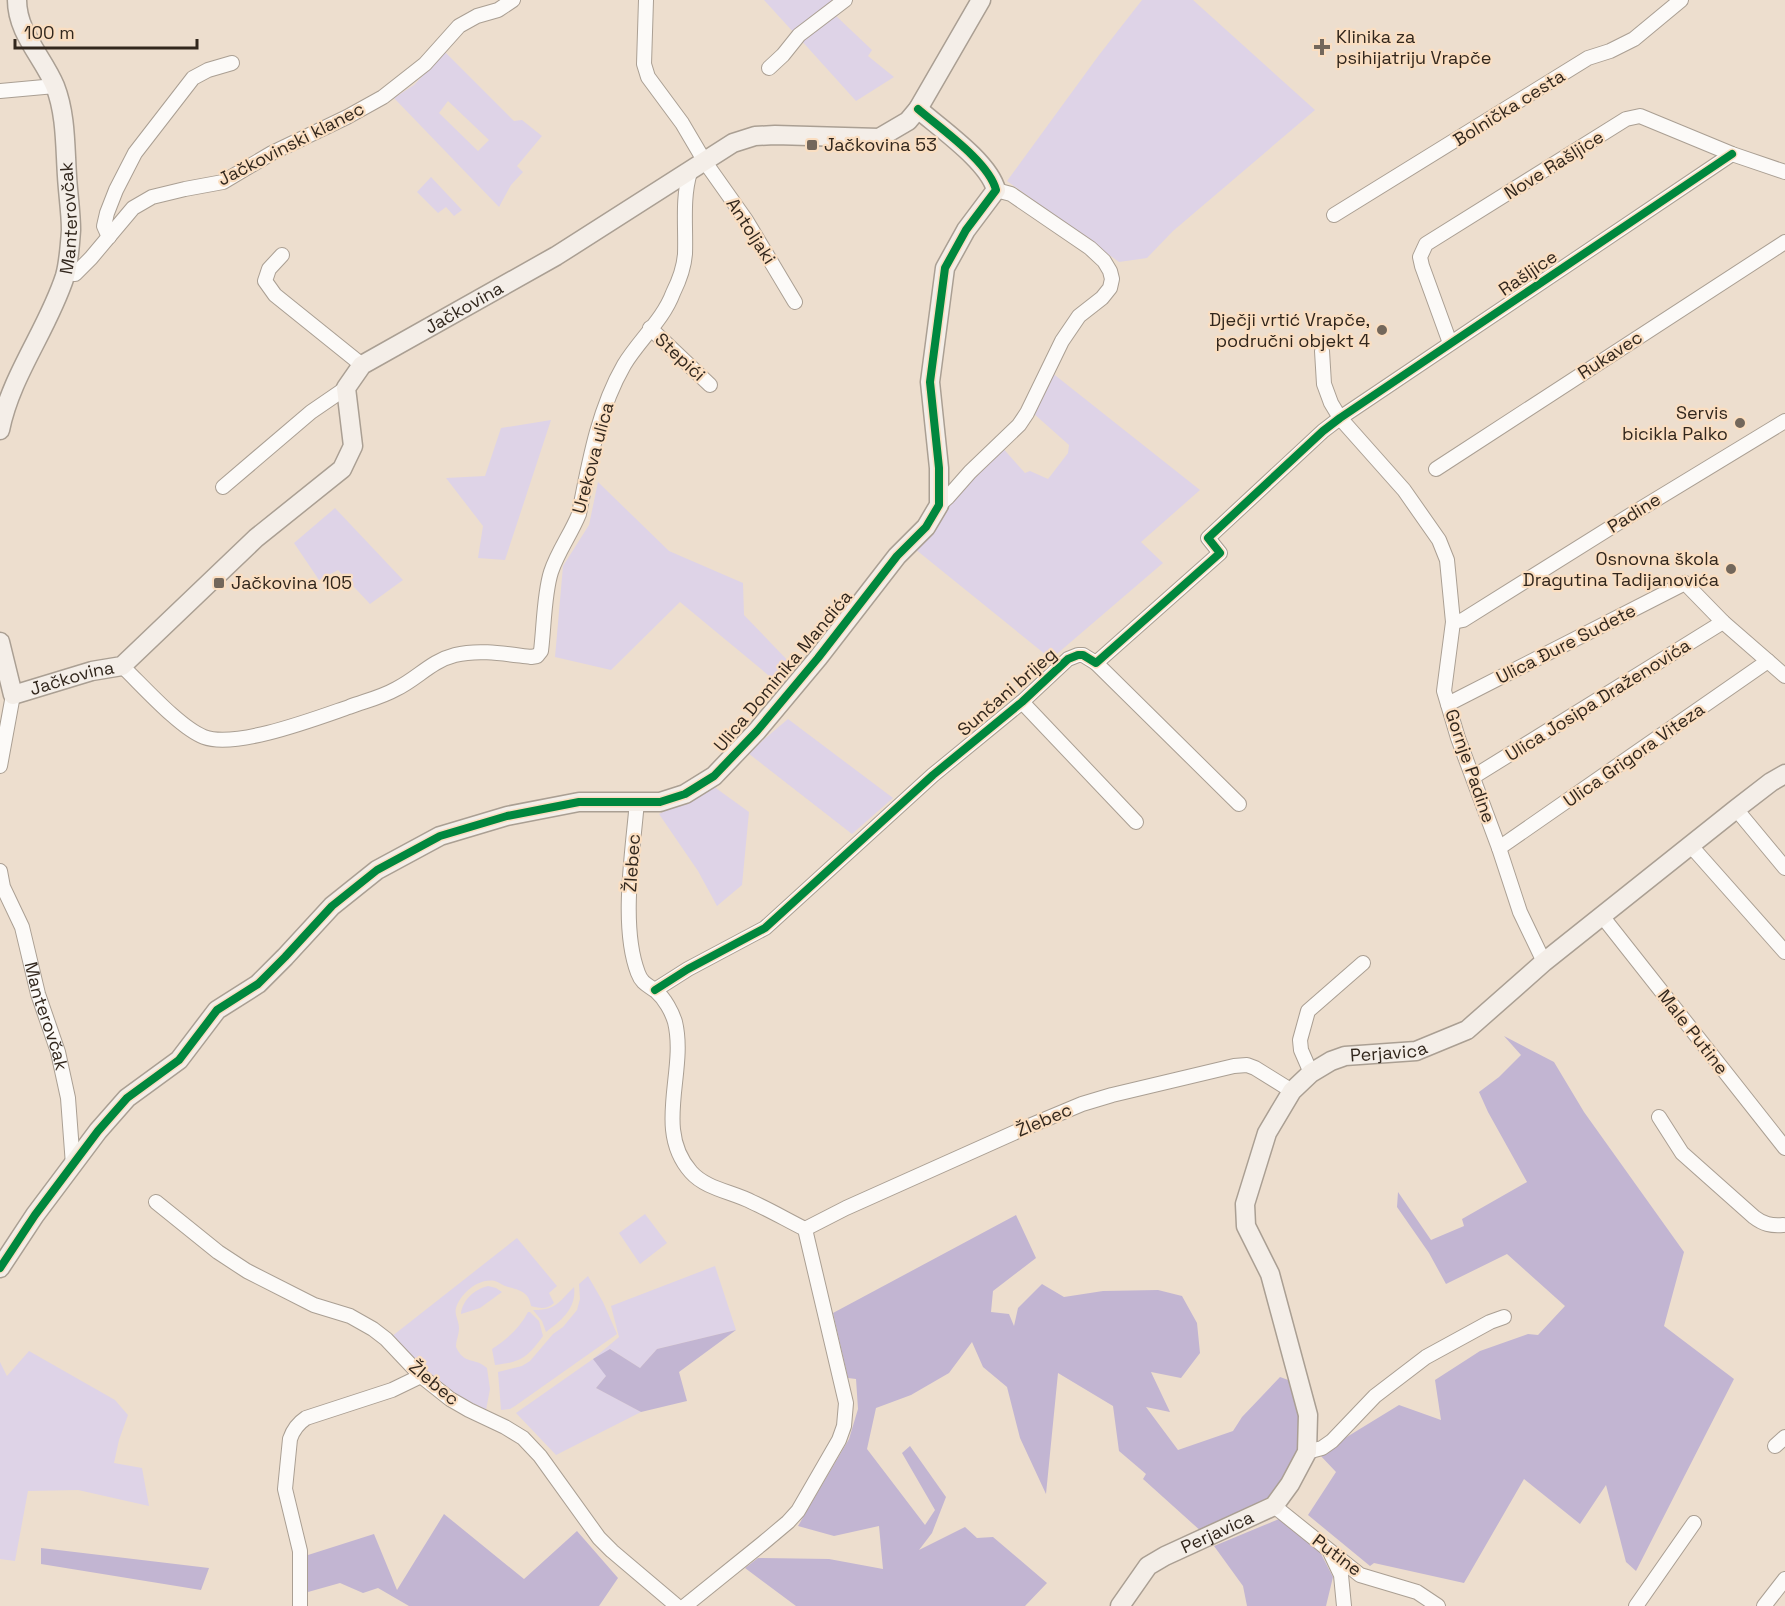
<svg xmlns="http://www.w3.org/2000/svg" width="1785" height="1606" font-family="'Space Grotesk',sans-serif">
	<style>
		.green { fill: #ded3e7; fill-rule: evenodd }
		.forest { fill: #c2b5d2 }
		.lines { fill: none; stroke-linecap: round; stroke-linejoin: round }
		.street-casing { stroke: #aa9f93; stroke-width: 16 }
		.secondary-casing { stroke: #aa9f93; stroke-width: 21 }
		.street { stroke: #fcfaf8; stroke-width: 14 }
		.secondary { stroke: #f4eee8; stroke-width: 18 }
		.cycleway-casing { stroke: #fadec1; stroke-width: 11 }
		.cycleway { stroke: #00873e; stroke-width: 8 }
		.poi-dot { fill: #73675b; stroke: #fadec1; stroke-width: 2 }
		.labels { text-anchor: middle; stroke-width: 4.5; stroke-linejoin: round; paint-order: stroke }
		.poi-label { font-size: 18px; fill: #32271d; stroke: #fadec1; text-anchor: start }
		.street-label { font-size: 18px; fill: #32271d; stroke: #fadec1 }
	</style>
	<rect width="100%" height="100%" fill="#eddece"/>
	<!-- green -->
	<path class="green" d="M764 0H838L795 34Z
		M1142 0H1193L1315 110 1173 231 1147 258 1119 262 1007 181 1099 55Z
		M834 14 872 50 868 56 894 77 856 101 800 39Z
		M445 52 514 121 522 120 542 136 517 166 523 172 511 185 499 207 394 98 414 85ZM448 101 489 140 478 151 439 113Z
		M431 177 462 210 454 216 446 207 438 213 417 192Z
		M1051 372 1200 490 1141 542 1163 563 1051 659 915 549 953 496 1001 446 1025 473 1030 471 1048 479 1068 453 1069 445 1033 413Z
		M551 420 505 560 478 558 483 526 446 478 485 476 501 428Z
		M598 482 669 551 743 583 744 615 792 665 779 684 680 602 611 670 555 657 563 566 589 525Z
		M335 508 403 580 370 604 338 570 319 580 294 543Z
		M788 719 893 798 852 834 748 753Z
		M713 786 749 812 742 885 717 906 698 871 659 814Z
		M645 1214 667 1243 640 1264 619 1233Z
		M517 1238 557 1286 549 1293 554 1303C547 1310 539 1308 531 1306 529 1292 520 1290 508 1287 503 1286 499 1282 495 1281 479 1278 463 1292 457 1305 453 1314 459 1320 459 1328 459 1335 456 1340 456 1347 464 1365 475 1357 487 1368L490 1389 486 1410H480L427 1374 391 1337Z
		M715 1266 736 1330 657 1349 640 1368 610 1349 606 1376 596 1388 641 1412 556 1455 516 1413 593 1359 619 1337 611 1306Z
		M588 1276 603 1302 617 1334 515 1406 510 1409 501 1410 498 1372 522 1366 530 1361 553 1334 563 1327 577 1310 580 1299 579 1284Z
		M488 1286 496 1288 502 1292 480 1308 461 1314C462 1300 475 1289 488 1286Z
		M574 1287C577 1308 561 1321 546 1332L542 1321 533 1310C556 1310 558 1303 574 1287Z
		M528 1312H530L539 1321 543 1336C527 1358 521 1362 495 1365L492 1349C507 1339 520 1328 528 1312Z
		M29 1351 115 1400 128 1415 119 1440 114 1463 142 1468 149 1506 78 1490 28 1491 15 1561 0 1559V1362L7 1376Z"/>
	<!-- forest -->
	<path class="forest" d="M1504 1036 1554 1062 1584 1112 1684 1252 1664 1326 1734 1379 1636 1571 1626 1562 1606 1485 1580 1524 1524 1479 1464 1583 1374 1563 1370 1566 1308 1515 1336 1472 1319 1454 1399 1405 1441 1420 1435 1380 1480 1351 1528 1334 1538 1335 1565 1306 1507 1254 1446 1284 1429 1253 1397 1207 1398 1192 1431 1240 1464 1226 1462 1219 1527 1182 1488 1112 1479 1092 1499 1077 1521 1055Z
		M1016 1215 1036 1258 993 1291 991 1312 1009 1314 1014 1326 1018 1308 1042 1284 1064 1297 1103 1291 1158 1290 1182 1296 1197 1323 1200 1353 1181 1378 1151 1372 1170 1412 1146 1407 1178 1450 1233 1431 1242 1417 1280 1377 1291 1381 1301 1426 1303 1451 1273 1499 1203 1533 1143 1479 1146 1474 1119 1451 1113 1406 1058 1373 1046 1494 1020 1438 1007 1387 983 1367 972 1342 949 1373 911 1395 876 1408 867 1449 925 1525 935 1510 902 1453 910 1446 946 1497 932 1533 919 1550 965 1527 977 1538 993 1537 1047 1583 1025 1606H796L745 1568 758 1558 829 1559 883 1569 879 1526 834 1536 798 1526 849 1439 858 1409 856 1379 848 1378 833 1313Z
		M736 1330 679 1372 687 1401 641 1412 596 1388 606 1376 593 1359 610 1349 640 1368 657 1349Z
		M444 1514 524 1579 577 1531 618 1578 599 1606H409L378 1588 363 1593 340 1583 308 1592V1555L374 1534 397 1590Z
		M1279 1519 1317 1546 1333 1577 1326 1606H1247L1243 1586 1214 1546Z
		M41 1548 209 1568 201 1590 41 1564Z"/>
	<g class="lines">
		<!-- street casing -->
		<g class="street-casing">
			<g id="street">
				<path d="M646 0 644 64 648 77 682 123 705 162 746 220 795 302"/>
				<path d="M769 68 783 55 799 35 845 0"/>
				<path d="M0 91 55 86"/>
				<path d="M1334 215 1588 58 1610 51 1634 39 1681 0"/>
				<path d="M109 237 104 226 107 213 116 190 135 153 193 78 208 70 232 63"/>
				<path d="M282 255 269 269 265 281 275 295 362 365"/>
				<path d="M66 273 75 274 91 258 133 208 152 197 185 189 223 182 272 153 347 117 383 97 425 64 459 26 477 16 498 10 513 0"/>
				<path d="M650 328 710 385"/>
				<path d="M1450 343 1422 266 1420 257 1426 244 1626 119 1640 116 1732 154 1785 172"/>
				<path d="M1322 351 1324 384 1331 403 1340 418 1404 490 1439 540 1447 560 1453 622 1444 691 1458 738 1499 848 1520 912 1544 962"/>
				<path d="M1436 469 1785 242"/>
				<path d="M223 487 311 412 346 388"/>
				<path d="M939 505 948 497 970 472 1019 425 1027 413 1062 341 1079 316 1102 298 1110 288 1112 279 1110 271 1104 261 1090 248 1011 194 996 190"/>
				<path d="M1453 622 1463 620 1637 511 1785 421"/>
				<path d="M1096 663 1239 804"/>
				<path d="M122 666C142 685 180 728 204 737 236 749 317 718 349 707 365 701 382 697 396 689 417 679 431 661 455 655 479 649 506 654 531 657L537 656 541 651C544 627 544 594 551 572 558 551 571 534 579 514 589 463 598 410 624 365 639 340 663 320 673 293 679 281 684 267 685 254 686 226 682 199 690 172"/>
				<path d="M1022 702 1136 822"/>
				<path d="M1448 704 1685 583 1723 622 1785 676"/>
				<path d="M0 766 13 695"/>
				<path d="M1473 777 1723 622"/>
				<path d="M637 801C633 851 620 926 638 973 642 984 648 985 656 991 665 999 672 1012 675 1022 687 1072 653 1129 691 1172 706 1189 733 1192 752 1202 770 1210 787 1220 805 1229L846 1403 844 1426 839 1440 798 1511 788 1522 763 1543 685 1606"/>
				<path d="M1736 809 1785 868"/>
				<path d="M1691 846 1785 952"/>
				<path d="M1499 848 1768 661"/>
				<path id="s1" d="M0 871 3 887 22 927 38 994 58 1052 68 1098 73 1165"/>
				<path d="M1602 916 1785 1148"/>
				<path d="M655 990 688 969 765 928 933 775 1022 702 1068 659 1078 655H1083L1096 663 1220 553 1208 538 1323 431 1340 418 1732 154"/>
				<path d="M1311 1073 1301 1050 1300 1040 1308 1011 1363 963"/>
				<path d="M1659 1117 1682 1153 1754 1217C1763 1224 1771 1226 1783 1225"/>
				<path d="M156 1202 218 1252 247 1271 314 1305 350 1316 373 1329 386 1339 421 1376 450 1399 469 1410 505 1427 523 1438 540 1456 599 1538 612 1551 677 1606"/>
				<path d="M805 1229 846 1208 1027 1127 1082 1104 1112 1095 1234 1066 1247 1065 1255 1068 1292 1091"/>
				<path d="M1775 1446 1785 1437"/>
				<path d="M1307 1452 1322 1448 1332 1441 1375 1396 1426 1357 1490 1322 1504 1317"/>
				<path d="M1274 1506 1360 1575 1417 1592 1438 1606"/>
				<path d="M1331 1554 1341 1575 1344 1606"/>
				<path d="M300 1606V1551L285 1489 290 1439C293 1430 297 1424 306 1418L392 1390 421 1376"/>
				<path d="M1636 1606 1694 1523"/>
				<path d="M1764 1606 1785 1579"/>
			</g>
		</g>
		<!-- secondary casing -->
		<g class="secondary-casing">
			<g id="secondary">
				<path id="s2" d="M0 430C11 375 48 329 65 276 69 262 70 244 71 230 71 213 68 194 67 176 65 146 66 114 55 86 43 57 17 33 17 0"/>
				<path id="s3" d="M0 642 13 695 92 671 122 666 256 538 342 469 353 446 346 388 362 365 556 256 733 143 755 136 775 135 879 138 908 121 918 109 981 0"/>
				<path d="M0 1268 35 1215 98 1131 127 1098 179 1060 217 1010 258 984 285 957 332 906 377 870 440 836 507 816 579 802H660L685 794 714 776 757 731 818 658 897 556 926 527 939 505V468L930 382 945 268 966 230 996 190C989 162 941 129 918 109"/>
				<path id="s4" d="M1120 1606 1148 1566 1165 1556 1274 1506 1290 1484 1307 1452 1308 1415 1270 1274 1246 1226 1245 1204 1267 1133 1292 1091 1311 1073 1331 1061 1345 1056 1416 1051 1467 1030 1544 962 1736 809 1771 782 1785 774"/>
			</g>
		</g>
		<!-- street -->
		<use href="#street" class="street"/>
		<!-- secondary -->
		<use href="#secondary" class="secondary"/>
		<!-- cycleway casing -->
		<g class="cycleway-casing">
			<path id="cycleway" d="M655 990 688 969 765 928 933 775 1022 702 1068 659 1078 655H1083L1096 663 1220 553 1208 538 1323 431 1340 418 1732 154
				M0 1268 35 1215 98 1131 127 1098 179 1060 217 1010 258 984 285 957 332 906 377 870 440 836 507 816 579 802H660L685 794 714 776 757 731 818 658 897 556 926 527 939 505V468L930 382 945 268 966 230 996 190C989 162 941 129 918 109"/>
		</g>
		<!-- cycleway -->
		<use href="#cycleway" class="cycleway"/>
	</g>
	<!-- markers -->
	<g class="poi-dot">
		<path d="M1319 38h6v6h6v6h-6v6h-6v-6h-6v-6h6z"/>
		<rect x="806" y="139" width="12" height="12" rx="3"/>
		<circle cx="1382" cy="330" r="6"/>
		<circle cx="1740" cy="423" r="6"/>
		<circle cx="1731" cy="569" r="6"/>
		<rect x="213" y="577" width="12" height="12" rx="3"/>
	</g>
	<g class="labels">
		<!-- poi labels -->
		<g class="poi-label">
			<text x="1336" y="43">Klinika za<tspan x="1336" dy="21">psihijatriju Vrapče</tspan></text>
			<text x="824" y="151">Jačkovina 53</text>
			<text x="1370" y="326" text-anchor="end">Dječji vrtić Vrapče,<tspan x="1370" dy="21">područni objekt 4</tspan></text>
			<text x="1728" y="419" text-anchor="end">Servis<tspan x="1728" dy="21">bicikla Palko</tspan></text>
			<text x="1719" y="565" text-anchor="end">Osnovna škola<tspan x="1719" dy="21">Dragutina Tadijanovića</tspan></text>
			<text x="231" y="589">Jačkovina 105</text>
		</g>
		<!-- street labels -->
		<g class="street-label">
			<text transform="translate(1509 108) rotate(-32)" y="6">Bolnička cesta</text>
			<text transform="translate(291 144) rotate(-27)" y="6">Jačkovinski klanec</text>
			<text transform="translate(1554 165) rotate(-32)" y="6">Nove Rašljice</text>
			<text dy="6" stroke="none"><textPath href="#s2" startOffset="226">Manterovčak</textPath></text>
			<text transform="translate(751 231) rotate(57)" y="6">Antoljaki</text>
			<text transform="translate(1528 273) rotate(-34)" y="6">Rašljice</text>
			<text dy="6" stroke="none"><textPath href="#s3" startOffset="692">Jačkovina</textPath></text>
			<text transform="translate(1610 355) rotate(-33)" y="6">Rukavec</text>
			<text transform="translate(680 357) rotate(43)" y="6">Stepići</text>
			<text transform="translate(593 458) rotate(-75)" y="6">Urekova ulica</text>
			<text transform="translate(1634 513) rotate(-32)" y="6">Padine</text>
			<text transform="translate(1566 644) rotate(-27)" y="6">Ulica Đure Sudete</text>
			<text transform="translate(783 671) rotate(-50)" y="6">Ulica Dominika Mandića</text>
			<text dy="6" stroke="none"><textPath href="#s3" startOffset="116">Jačkovina</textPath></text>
			<text transform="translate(1007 692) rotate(-41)" y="6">Sunčani brijeg</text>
			<text transform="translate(1598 700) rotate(-32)" y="6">Ulica Josipa Draženovića</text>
			<text transform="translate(1634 755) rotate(-35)" y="6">Ulica Grigora Viteza</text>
			<text transform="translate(1470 766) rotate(71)" y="6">Gornje Padine</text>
			<text transform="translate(632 863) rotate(-86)" y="6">Žlebec</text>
			<text dy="6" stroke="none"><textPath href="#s1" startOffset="153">Manterovčak</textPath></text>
			<text transform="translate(1693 1032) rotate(52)" y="6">Male Putine</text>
			<text dy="6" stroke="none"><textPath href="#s4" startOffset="742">Perjavica</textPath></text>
			<text transform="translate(1044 1120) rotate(-23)" y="6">Žlebec</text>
			<text transform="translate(434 1383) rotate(40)" y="6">Žlebec</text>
			<text dy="6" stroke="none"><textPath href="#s4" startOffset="126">Perjavica</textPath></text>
			<text transform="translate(1337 1555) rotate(37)" y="6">Putine</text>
		</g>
	</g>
	<!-- scale -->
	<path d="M15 39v9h182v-9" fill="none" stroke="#32271d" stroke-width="3"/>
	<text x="24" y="39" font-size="18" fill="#32271d" stroke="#fadec1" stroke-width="4.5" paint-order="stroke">100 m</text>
</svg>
